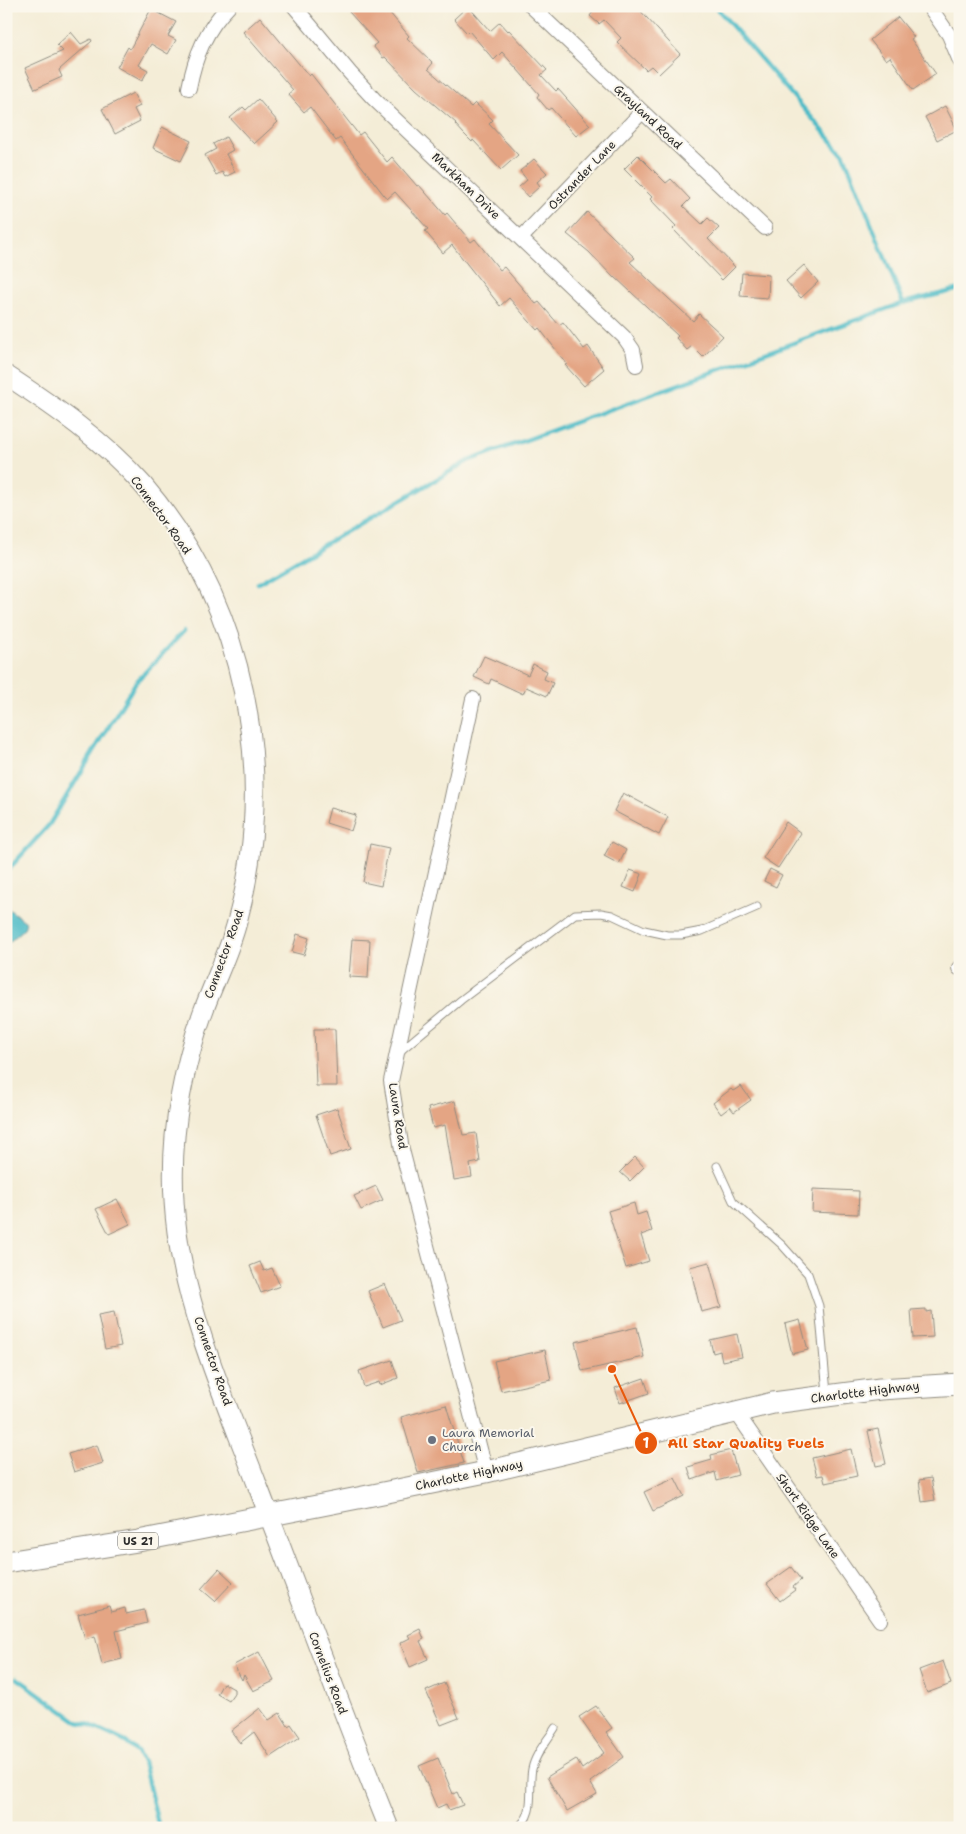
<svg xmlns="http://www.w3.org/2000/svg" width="966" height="1834" font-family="'Shantell Sans',sans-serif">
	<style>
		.water { fill: #4fbcc7; stroke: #3d7479 }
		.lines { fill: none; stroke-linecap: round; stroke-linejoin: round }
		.stream { stroke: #4fbcc7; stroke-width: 4.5 }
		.building { fill: #e4a584 }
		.lane-casing { stroke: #908c81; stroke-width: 9 }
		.street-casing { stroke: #908c81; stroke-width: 16 }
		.secondary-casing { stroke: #908c81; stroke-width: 21 }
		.primary-casing { stroke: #908c81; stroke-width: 23 }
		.lane { stroke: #fff; stroke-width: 7 }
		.street { stroke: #fff; stroke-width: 14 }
		.secondary { stroke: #fff; stroke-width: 19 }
		.primary { stroke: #fff; stroke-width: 21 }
		.worship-dot { fill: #6b7280; stroke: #fbf7ec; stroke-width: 2 }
		.labels { text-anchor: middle; stroke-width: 4; stroke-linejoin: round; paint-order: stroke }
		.shield { fill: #fbf7ec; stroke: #696865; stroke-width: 1 }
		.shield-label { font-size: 11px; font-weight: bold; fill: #2b2b2b }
		.street-label { font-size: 12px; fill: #2b2b2b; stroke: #fbf7ec }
		.worship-label { font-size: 12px; fill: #5b616d; stroke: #fbf7ec; text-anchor: start }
		.leader { fill: none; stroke: #e8590c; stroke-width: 2 }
		.callout-dot { fill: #e8590c; stroke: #fbf7ec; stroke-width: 2 }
		.mark-label { font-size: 15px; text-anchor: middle; font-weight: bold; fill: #fff }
		.callout-label { font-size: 14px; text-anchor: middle; font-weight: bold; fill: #e8590c; stroke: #fbf7ec; stroke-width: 4; stroke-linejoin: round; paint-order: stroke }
	</style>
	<rect width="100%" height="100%" fill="#fbf7ec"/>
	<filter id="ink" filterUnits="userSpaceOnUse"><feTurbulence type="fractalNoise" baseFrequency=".02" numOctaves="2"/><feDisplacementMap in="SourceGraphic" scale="10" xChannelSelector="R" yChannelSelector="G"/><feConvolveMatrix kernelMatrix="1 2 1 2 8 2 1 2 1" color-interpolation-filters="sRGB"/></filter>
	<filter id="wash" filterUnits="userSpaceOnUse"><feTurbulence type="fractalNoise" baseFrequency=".0096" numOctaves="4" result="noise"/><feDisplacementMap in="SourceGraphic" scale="20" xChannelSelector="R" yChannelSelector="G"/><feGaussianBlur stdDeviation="1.12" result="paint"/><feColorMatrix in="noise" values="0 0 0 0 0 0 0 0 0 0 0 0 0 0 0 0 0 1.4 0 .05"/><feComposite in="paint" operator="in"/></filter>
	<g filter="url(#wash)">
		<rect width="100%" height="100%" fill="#f4edd7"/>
		<!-- water -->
		<path class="water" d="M6 907 26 922 24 929 6 945Z"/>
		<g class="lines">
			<!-- stream -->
			<path class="stream" d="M715 6 844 155 903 303
				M258 583 468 461 903 303 960 289
				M6 872 49 825 136 682 184 631
				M17 1678 78 1722 90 1725 126 1742 138 1753 143 1762 159 1828"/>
		</g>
		<g id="blocks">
			<!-- building -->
			<path class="building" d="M356 6H384L409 36 407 38 433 63 428 69 471 107 475 103 493 120 489 124 518 155 501 170 473 140 472 142 464 134 455 124 456 123 416 89 385 57 383 58 373 46 377 43 349 12Z
				M468 6 490 31 500 22 508 31 509 30 547 70 541 75 556 91 558 89 590 125 576 136 551 108 548 110 537 97 539 94 502 52 494 60 469 31 467 33 454 19Z
				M587 6H636L680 54 659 74 651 66 646 70 617 42 621 38 604 20 599 24 590 16 593 12Z
				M151 9 176 22 168 36 176 40 168 54 151 44 139 65 148 70 142 81 117 67 128 47 130 49Z
				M260 17 309 76 311 74 359 135 363 132 387 162 392 157 417 186 419 185 445 215 447 213 471 242 475 239 500 270 504 267 536 304 539 302 559 325 563 322 584 349 588 346 604 369 584 386 565 365 567 364 539 328 537 330 509 298 500 306 452 245 443 253 425 231 428 229 395 192 387 199 340 138 336 141 310 107 304 112 288 94 293 90 243 32Z
				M898 17 914 37 911 39 936 74 913 90 890 57 886 60 870 40Z
				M71 32 81 44 91 39 92 41 59 70 62 77 35 89 25 68 63 51 57 45Z
				M133 93 140 106 134 109 140 121 115 134 102 109Z
				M258 99 278 122 254 144 230 118 243 107 246 110Z
				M945 106 957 130 937 140 925 117Z
				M162 127 191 141 181 161 153 148Z
				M226 137 233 150 226 154 235 172 225 177 222 172 216 175 205 155 216 149 213 144Z
				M638 155 666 183 671 179 690 199 683 206 702 224 708 218 719 228 708 239 735 267 722 280 673 229 676 226 650 199 652 197 624 169Z
				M534 159 547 173 537 182 540 186 528 197 519 187 527 180 520 171Z
				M587 212 635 258 630 262 668 298 693 321 699 314 723 336 703 357 692 346 687 350 676 338 678 336 615 277 614 278 589 252 567 234Z
				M804 265 818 282 801 298 786 281Z
				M742 273 769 275 768 298 740 296Z
				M484 656 528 675 533 664 547 671 544 679 553 683 547 696 526 687 523 694 491 679 489 684 474 677Z
				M623 793 668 817 659 835 614 811Z
				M330 808 356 815 351 831 326 823Z
				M786 822 801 833 778 868 763 858Z
				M612 842 626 850 619 864 604 856Z
				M370 844 389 848 381 886 363 882Z
				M770 869 782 875 776 887 764 881Z
				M630 870 642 874 635 892 623 887Z
				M297 934 309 938 304 955 292 952Z
				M352 939 370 940 368 978 349 977Z
				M314 1029H335L337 1086H316Z
				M741 1086 751 1100 734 1112 730 1107 721 1114 713 1103 731 1089 733 1091Z
				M455 1101 463 1135 476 1133 480 1162 470 1164 472 1177 454 1180 445 1125 433 1128 428 1108Z
				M337 1108 351 1149 330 1156 316 1115Z
				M635 1157 644 1167 630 1181 620 1172Z
				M376 1186 383 1200 361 1210 354 1196Z
				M813 1189 859 1191 858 1214 812 1212Z
				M117 1199 130 1224 109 1234 96 1209Z
				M634 1203 637 1215 646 1212 652 1231 641 1235 649 1261 626 1268 608 1211Z
				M260 1262 264 1271 272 1268 280 1286 261 1293 250 1266Z
				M709 1262 721 1307 701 1312 690 1267Z
				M385 1284 401 1320 383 1327 368 1291Z
				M926 1309V1312L931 1311 933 1337 913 1338 911 1310Z
				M114 1312 121 1346 105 1349 98 1315Z
				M800 1320 808 1350 792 1354 785 1324Z
				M637 1327 644 1357 582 1371 575 1342Z
				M737 1334 742 1357 722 1361 720 1351 713 1353 710 1340Z
				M545 1350 551 1380 501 1391 494 1361Z
				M392 1360 398 1378 380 1385 379 1382 364 1387 359 1371Z
				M644 1378 649 1393 620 1403 615 1388Z
				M446 1405 464 1463 418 1473 401 1417Z
				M878 1429 886 1464 876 1466 868 1431Z
				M97 1445 103 1463 74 1472 68 1454Z
				M851 1449 857 1476 825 1483 823 1475 817 1476 812 1458Z
				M731 1450 738 1475 717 1481 715 1472 692 1480 688 1467 712 1460 711 1455Z
				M675 1478 684 1496 653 1511 644 1492Z
				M931 1478 935 1500 922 1502 919 1480Z
				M791 1567 801 1580 793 1587 795 1590 780 1601 767 1584Z
				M219 1569 233 1582 215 1601 201 1589Z
				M109 1606 111 1612 125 1608 126 1614 144 1610 147 1623 116 1631 122 1659 102 1664 95 1636 85 1639 78 1614Z
				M420 1629 424 1639 420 1641 428 1659 410 1667 400 1643 410 1638 408 1635Z
				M259 1652 274 1681 253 1691 244 1675 242 1680 234 1665Z
				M943 1661 951 1684 927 1693 919 1670Z
				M223 1683 234 1689V1694L229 1701 217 1694Z
				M444 1683 459 1718 441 1725 426 1691Z
				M596 1706 612 1728 606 1732 624 1757 590 1782 597 1794 567 1811 547 1777 576 1759 582 1769 604 1753 579 1717Z
				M260 1708 269 1720 280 1713 288 1726 291 1724 300 1737 270 1757 254 1732 240 1743 231 1731Z
				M438 1758 453 1794 457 1792 463 1805 449 1810 446 1804 437 1808 419 1766Z"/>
		</g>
	</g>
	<g filter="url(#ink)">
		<use href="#blocks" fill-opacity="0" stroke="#908c81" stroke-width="1"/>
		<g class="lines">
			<!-- lane casing -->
			<g class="lane-casing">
				<path id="lane" d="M399 1052 461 1000 575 914 601 913 612 915 644 930 667 935H681L702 931 757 907
					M717 1166 733 1201 782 1245 808 1274 819 1306 827 1393
					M516 1828C537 1817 528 1788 532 1769 535 1754 547 1741 555 1728"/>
			</g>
			<!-- street casing -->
			<g class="street-casing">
				<path id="street" d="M294 6 350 73 374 99 624 337 633 350 636 365
					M531 6 765 228
					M929 6 949 35 960 61
					M189 88C195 56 206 29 229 6
					M521 238 642 112
					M473 699 391 1081 402 1150 486 1472
					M959 968H960
					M736 1412 880 1620"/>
			</g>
			<!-- secondary casing -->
			<g class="secondary-casing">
				<path id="secondary" d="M6 375C55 407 104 441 143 485 245 604 278 772 237 922 229 953 214 981 203 1012 178 1082 167 1157 177 1232 189 1319 226 1402 257 1484 301 1599 343 1714 389 1828"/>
			</g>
			<!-- primary casing -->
			<g class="primary-casing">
				<path id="primary" d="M6 1562 138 1541 358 1498 486 1472 773 1403 880 1389 960 1384"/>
			</g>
			<!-- lane -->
			<use href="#lane" class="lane"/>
			<!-- street -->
			<use href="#street" class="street"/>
			<!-- secondary -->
			<use href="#secondary" class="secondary"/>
			<!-- primary -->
			<use href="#primary" class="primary"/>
		</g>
	</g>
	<!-- markers -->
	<circle class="worship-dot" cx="432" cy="1440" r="5"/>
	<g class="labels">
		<!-- shield labels -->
		<rect class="shield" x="118" y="1532.5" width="40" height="17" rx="4"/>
		<g class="shield-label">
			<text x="138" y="1545">US 21</text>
		</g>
		<!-- street labels -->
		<g class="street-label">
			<text transform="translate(648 117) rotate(43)" y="4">Grayland Road</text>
			<text transform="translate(582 175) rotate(-46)" y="4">Ostrander Lane</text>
			<text transform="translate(466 186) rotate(44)" y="4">Markham Drive</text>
			<text transform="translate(161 515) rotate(54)" y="4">Connector Road</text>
			<text transform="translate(224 954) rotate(-70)" y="4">Connector Road</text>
			<text transform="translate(398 1116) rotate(81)" y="4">Laura Road</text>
			<text transform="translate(213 1361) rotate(71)" y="4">Connector Road</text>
			<text transform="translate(865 1392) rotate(-7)" y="4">Charlotte Highway</text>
			<text transform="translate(469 1475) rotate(-12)" y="4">Charlotte Highway</text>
			<text transform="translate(808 1516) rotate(55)" y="4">Short Ridge Lane</text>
			<text transform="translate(328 1673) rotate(69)" y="4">Cornelius Road</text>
		</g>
		<!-- worship labels -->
		<g class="worship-label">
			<text x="442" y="1437">Laura Memorial<tspan x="442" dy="14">Church</tspan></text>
		</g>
	</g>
	<!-- callouts -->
	<path class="leader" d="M612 1369L646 1443"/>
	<g class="callout-dot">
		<circle cx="612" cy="1369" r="5"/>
		<circle cx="646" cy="1443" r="12"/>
	</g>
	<g class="mark-label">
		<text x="646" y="1448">1</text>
	</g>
	<g class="callout-label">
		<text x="746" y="1448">All Star Quality Fuels</text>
	</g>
	<!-- margin -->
	<rect width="966" height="1834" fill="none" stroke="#fbf7ec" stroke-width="25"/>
</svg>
